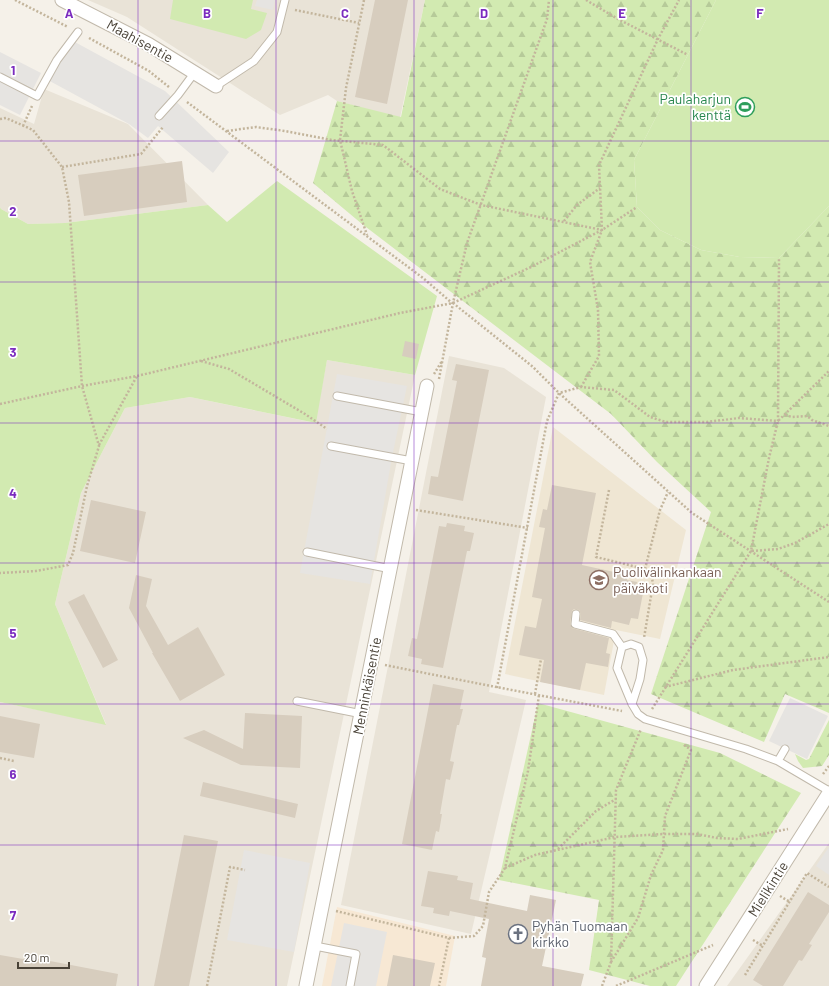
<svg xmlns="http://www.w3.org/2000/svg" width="829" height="986" font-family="Barlow,sans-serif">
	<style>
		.residential { fill: #e9e3d7 }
		.commercial { fill: #f7e8d4 }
		.education { fill: #efe6d3 }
		.green { fill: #d2eab1 }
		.forest { fill: url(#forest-firs) }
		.parking { fill: #e6e4e1 }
		.building { fill: #d7cdbe }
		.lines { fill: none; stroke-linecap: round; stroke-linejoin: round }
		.service-casing { stroke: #c1b9ab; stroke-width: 9 }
		.minor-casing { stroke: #c1b9ab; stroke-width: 15 }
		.path { stroke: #c3b59c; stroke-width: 2.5; stroke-dasharray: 2 2; stroke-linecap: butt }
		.service { stroke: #fff; stroke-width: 7 }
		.minor { stroke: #fff; stroke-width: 13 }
		.grid { fill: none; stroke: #7b2cbf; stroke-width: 1; stroke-opacity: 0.55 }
		.labels { text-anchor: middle; stroke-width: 3.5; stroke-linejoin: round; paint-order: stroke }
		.street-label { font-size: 14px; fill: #494237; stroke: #fff }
		.leisure-label { font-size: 14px; fill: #27864d; stroke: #fff; text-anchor: end }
		.education-label { font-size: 14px; fill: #785e54; stroke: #fff; text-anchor: start }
		.worship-label { font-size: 14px; fill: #5b616d; stroke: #fff; text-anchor: start }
		.grid-label { font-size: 13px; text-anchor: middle; font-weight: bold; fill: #7b2cbf; stroke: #fff; stroke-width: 3.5; stroke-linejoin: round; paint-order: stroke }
	</style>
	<defs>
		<pattern id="forest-firs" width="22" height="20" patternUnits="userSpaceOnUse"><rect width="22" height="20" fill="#d2eab1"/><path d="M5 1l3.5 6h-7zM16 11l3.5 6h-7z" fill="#b6ca99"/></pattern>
	</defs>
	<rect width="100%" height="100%" fill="#f5f1e9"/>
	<!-- residential -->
	<path class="residential" d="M88 0H425L400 118 337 101 328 95 280 115 127 17Z
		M44 89 128 124 208 205 65 223 28 224 1 209 0 207V108L34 124Z
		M449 356 504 368 546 397 489 692 526 700 471 934 341 905Z
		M327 360 415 375 287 986H0V702L106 724 55 604 81 493 125 408 190 397 315 423Z
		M829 843V986H727Z"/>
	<!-- commercial -->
	<path class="commercial" d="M337 907 455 936 446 986H322Z"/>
	<!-- education -->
	<path class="education" d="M553 427 686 530 660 639 616 630 604 695 505 674Z"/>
	<!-- green -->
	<path class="green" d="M173 0H253L251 9 267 13 261 30 246 39 170 19Z
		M716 0H829V206L779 258 740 257 701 250 660 230 637 207 634 160Z
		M277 181 437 296 415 375 327 360 316 423 190 397 125 408 81 493 55 604 106 725 0 702V207L1 209 28 224 65 223 208 205 227 222Z"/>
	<!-- forest -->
	<path class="forest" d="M425 0H716L634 160 637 207 660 230 701 250 740 257 779 258 829 206V713L785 694 764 742 651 694 711 512 657 462 611 414 362 224 313 183 337 101 401 117Z
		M538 703 720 753 801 793 676 986H650L589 970 599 900 499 880Z
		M829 720V755L822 766 803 768 798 761 795 754 806 760 809 759Z"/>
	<!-- parking -->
	<path class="parking" d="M257 0H275L273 10 255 6Z
		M73 41 165 91 229 152 213 173 158 126 148 138 129 124 46 79Z
		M0 52 41 73 20 115 0 105Z
		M337 374 407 386 392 457 370 584 300 573Z
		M790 698 828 716 807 759 769 741Z
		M829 847V875L816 866Z
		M244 850 310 863 294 952 227 940Z
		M344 923 387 932 376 986H331Z"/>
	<!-- building -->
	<path class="building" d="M375 0H408L387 104 355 97Z
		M182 161 187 202 84 216 78 175Z
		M405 341 419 344 416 359 402 356Z
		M456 364 489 370 463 501 428 494 431 476 438 477 457 381 452 380Z
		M552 485 596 493 582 565 628 575 627 580 637 582 636 587 644 588 638 619 631 618 629 625 612 621 611 628 580 620 581 614 579 610 574 609 572 611 570 624 572 628 609 638 606 653 610 654 608 667 586 663 580 690 540 682 544 660 519 655 525 626 536 628 542 599 532 597 545 528 539 527 543 509 547 510Z
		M91 500 146 512 135 563 80 551Z
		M447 523 465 526 464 531 474 533 470 551H467L443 668 421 664 422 659 408 656 412 638 417 639 439 526 446 527Z
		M136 575 152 579 146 606 168 645 198 627 225 675 180 701 152 653H153L129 608Z
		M84 594 118 660 103 668 68 602Z
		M433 684 464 690 460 709H463L459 725H457L450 761 454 762 450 780 446 779 440 814H442L439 832 436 831 432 850 402 844Z
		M245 713 302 716 300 768 241 765 183 738 204 730 243 749Z
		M0 716 40 724 34 758 0 752Z
		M203 782 298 804 295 818 200 796Z
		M184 835 218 841 189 986H154Z
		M428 871 458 876 457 880 473 883 470 899 527 911 530 895 556 900 542 966 584 974 581 986H481L486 958 482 957 489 919 450 911 449 916 433 913 434 908 421 906Z
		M808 892 829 905V912L809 944 812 945 802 961 799 960 783 986H763L753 980Z
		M0 955 29 960V957L118 974 116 986H0Z
		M393 955 435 963 430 986H387Z"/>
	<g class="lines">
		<!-- service casing -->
		<g class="service-casing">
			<path id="service" d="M0 77 37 96 57 60 78 32
				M216 86 254 61 277 32 285 0
				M159 116 178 95 195 72
				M337 396 422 412
				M331 446 412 461
				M307 552 391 569
				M576 614 575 624 613 634 622 647
				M297 701 362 714
				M632 704 640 679 643 660 639 647 631 644 622 647 617 668 632 704 638 714 645 719 746 749 778 761 829 791
				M778 761 785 749
				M315 946 356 954 350 986"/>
		</g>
		<!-- minor casing -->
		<g class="minor-casing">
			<path id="minor" d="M62 0 148 44 216 86
				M306 986 427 386
				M706 986 829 793"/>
		</g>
		<!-- path -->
		<path class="path" d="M15 0 68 27
			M364 0 346 88 340 140 352 191 367 235
			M586 0 618 19 688 55
			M295 10 359 23
			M89 38 149 71 169 87
			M187 102 423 278 452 303
			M0 119 6 118 33 130 62 167 69 202 82 386 99 446 87 486 73 553 68 565 36 571 0 573
			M23 126 32 106
			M227 131 256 127 285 131 332 140 383 145 440 189 481 205 602 230
			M62 167 141 154 163 127
			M564 221 577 205 600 188
			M453 303 531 267 602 230 637 207
			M201 361 229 369 305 414 327 429
			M434 374 442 361
			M439 379 453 303 467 243 547 19 549 0
			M581 387 599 356 598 310 590 262 602 230 599 165 658 39 679 0
			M0 404 82 386 137 376 400 313 453 303 533 367 559 393 692 513 829 602
			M785 415 792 417 807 416 812 420 829 426
			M99 445 137 376
			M609 490 596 557 645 569C651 573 652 577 653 584L644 638
			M416 510 528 528
			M752 551 778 549 795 543 829 524
			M645 569 660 510 668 492
			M385 665C464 681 543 696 622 711
			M665 687 733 670 829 657
			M497 688 547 421 559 393 581 387 614 390 650 417 666 422H707L739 418 778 421 779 258
			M535 694 541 659
			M652 709 751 551 769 458 778 421 829 371
			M0 758 14 761
			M823 774 829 766
			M558 849 596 811 616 799
			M505 868 535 855 615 837 664 834H697L717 838 738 839 788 829
			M780 896 790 902
			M336 911 449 938 439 986
			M449 938 474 936 483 926 489 892 505 868 528 771 539 695
			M753 940 763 946
			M611 962 638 918 651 875 663 850 665 816 691 750 683 744
			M745 975 807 873 829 887
			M207 986 230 867 245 870
			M602 986 611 962 616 790 641 729
			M616 986 713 945"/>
		<!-- service -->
		<use href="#service" class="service"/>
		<!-- minor -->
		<use href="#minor" class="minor"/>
	</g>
	<!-- grid -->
	<path class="grid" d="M138 0V986M276 0V986M414 0V986M553 0V986M691 0V986M0 141H829M0 282H829M0 423H829M0 563H829M0 704H829M0 845H829"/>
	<!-- icons -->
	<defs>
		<g id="stadium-ring" transform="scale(1)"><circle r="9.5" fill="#fff" stroke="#2e9e5b" stroke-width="1.5"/><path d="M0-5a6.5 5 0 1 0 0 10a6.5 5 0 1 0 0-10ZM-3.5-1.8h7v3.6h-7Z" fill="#2e9e5b"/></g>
		<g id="school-ring" transform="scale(1)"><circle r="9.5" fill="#fff" stroke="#8d6e63" stroke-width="1.5"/><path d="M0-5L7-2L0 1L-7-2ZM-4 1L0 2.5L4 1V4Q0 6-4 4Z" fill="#8d6e63"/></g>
		<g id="church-ring" transform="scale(1)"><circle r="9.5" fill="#fff" stroke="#6b7280" stroke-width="1.5"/><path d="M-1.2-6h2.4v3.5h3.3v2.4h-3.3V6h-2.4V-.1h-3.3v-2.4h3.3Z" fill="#6b7280"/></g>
	</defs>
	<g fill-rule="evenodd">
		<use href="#stadium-ring" x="745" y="107"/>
		<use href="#school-ring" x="599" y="580"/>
		<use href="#church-ring" x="518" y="934"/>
	</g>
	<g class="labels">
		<!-- street labels -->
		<g class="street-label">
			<text transform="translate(140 41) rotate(29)" y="5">Maahisentie</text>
			<text transform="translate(367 686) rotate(-79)" y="5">Menninkäisentie</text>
			<text transform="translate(768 889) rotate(-58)" y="5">Mielikintie</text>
		</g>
		<!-- leisure labels -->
		<g class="leisure-label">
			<text x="731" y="104">Paulaharjun<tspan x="731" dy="16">kenttä</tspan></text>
		</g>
		<!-- education labels -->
		<g class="education-label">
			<text x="613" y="577">Puolivälinkankaan<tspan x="613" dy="16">päiväkoti</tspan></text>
		</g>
		<!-- worship labels -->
		<g class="worship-label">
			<text x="532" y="931">Pyhän Tuomaan<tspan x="532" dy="16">kirkko</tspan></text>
		</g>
	</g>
	<g class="grid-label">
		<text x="69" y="18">A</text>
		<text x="207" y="18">B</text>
		<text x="345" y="18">C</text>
		<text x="484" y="18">D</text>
		<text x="622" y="18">E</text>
		<text x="760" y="18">F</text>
		<text x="13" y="75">1</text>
		<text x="13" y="216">2</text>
		<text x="13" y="357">3</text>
		<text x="13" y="498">4</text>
		<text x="13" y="638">5</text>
		<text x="13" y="779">6</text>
		<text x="13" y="920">7</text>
	</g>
	<!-- scale -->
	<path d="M18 962v6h51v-6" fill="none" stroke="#494237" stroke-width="2"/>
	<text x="24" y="962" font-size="12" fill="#494237" stroke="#ffffff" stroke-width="3" paint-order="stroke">20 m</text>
</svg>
